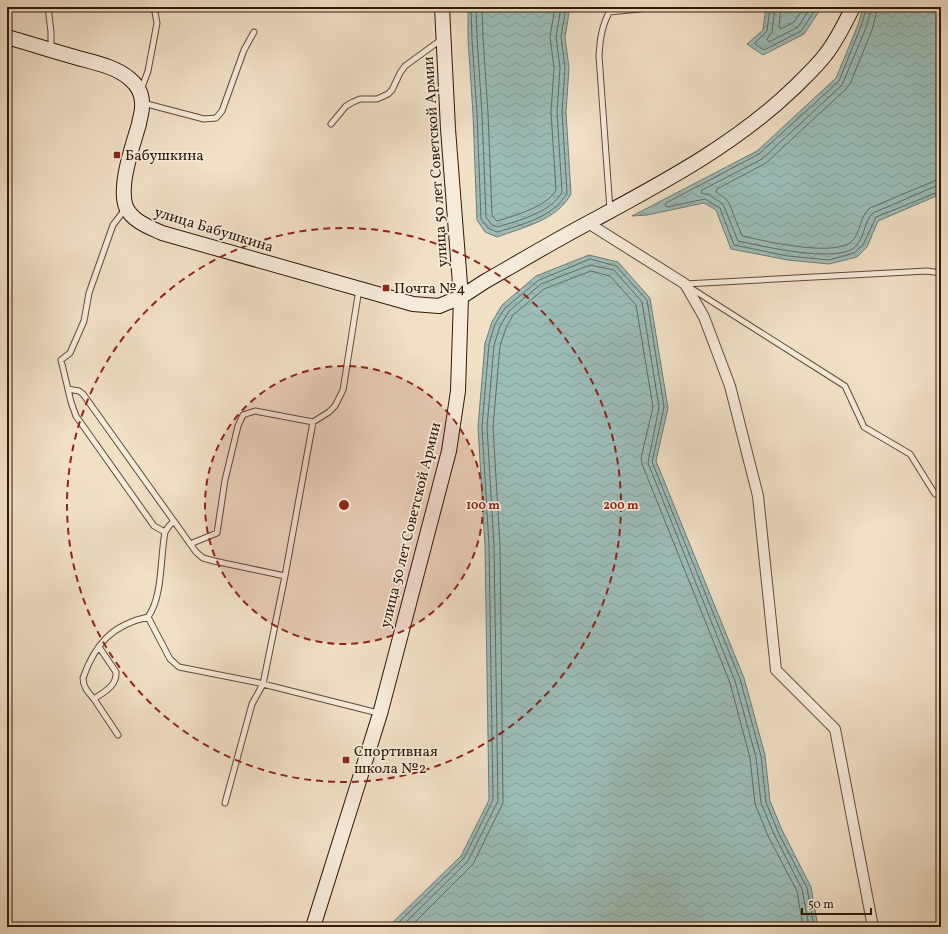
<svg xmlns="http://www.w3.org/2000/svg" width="948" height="934" font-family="Vollkorn,serif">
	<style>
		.water { fill: url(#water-waves); stroke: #707b71 }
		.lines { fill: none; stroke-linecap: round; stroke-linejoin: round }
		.shore { stroke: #656a60; stroke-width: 1 }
		.lane-casing { stroke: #604a38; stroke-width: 7 }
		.street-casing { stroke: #604a38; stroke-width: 12 }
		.secondary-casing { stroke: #2f1909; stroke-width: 16 }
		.lane { stroke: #f6eada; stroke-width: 5 }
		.street { stroke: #f6eada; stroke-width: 10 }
		.secondary { stroke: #f6eada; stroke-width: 14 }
		.ring { fill: none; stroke: #8f2418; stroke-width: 2; stroke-dasharray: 7 5 }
		.poi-dot { fill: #8f2418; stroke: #f6eada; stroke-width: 1.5 }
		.labels { text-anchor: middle; stroke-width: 3.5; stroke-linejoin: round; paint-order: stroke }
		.poi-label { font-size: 15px; fill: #2f1909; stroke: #f6eada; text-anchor: start }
		.street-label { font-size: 15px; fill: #2f1909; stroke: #f6eada }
		.centre { fill: #8f2418; stroke: #f6eada; stroke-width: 2 }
		.ring-label { font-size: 12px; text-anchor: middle; font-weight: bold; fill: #8f2418; stroke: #f6eada; stroke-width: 3.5; stroke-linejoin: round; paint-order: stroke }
	</style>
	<defs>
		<pattern id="water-waves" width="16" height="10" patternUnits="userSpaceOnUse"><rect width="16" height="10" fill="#9bbcb7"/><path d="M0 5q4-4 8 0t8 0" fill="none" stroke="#86a19c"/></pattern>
	</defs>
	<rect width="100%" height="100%" fill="#f1dfc6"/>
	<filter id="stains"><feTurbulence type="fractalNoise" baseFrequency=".005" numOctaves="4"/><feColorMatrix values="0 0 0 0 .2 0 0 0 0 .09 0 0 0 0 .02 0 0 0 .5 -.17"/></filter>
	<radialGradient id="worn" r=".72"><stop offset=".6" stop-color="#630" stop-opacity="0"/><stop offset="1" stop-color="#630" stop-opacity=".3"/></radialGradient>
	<!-- water -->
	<path class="water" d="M468 7H570L565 37 569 68 566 112 571 194C557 220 524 227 497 237L485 232 477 220 473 114 468 39Z
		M766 7H822L804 34 763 55 747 44 763 30Z
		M863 7H941V194L878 221 867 247 857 257 829 264 788 260 731 249 716 210 704 203 647 215 632 216 757 151 836 78 858 25Z
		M589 255 618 262 650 298 668 408 656 461 744 678 765 755 770 801 782 830 811 887 818 927H388L461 856 489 800 485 546 478 427 485 343 492 322 502 305 536 276Z"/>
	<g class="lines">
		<!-- shore -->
		<path class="shore" d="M471 7 472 39 477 114 481 219 488 228 497 232C521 225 554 217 567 193L562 112 565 68 561 37 566 7
			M476 7 477 38 482 114 486 217 491 224 497 227C518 221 552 212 562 192L557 112 560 68 556 37 561 7
			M482 7 483 38 488 113 492 215 495 219 497 221C514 216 548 206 556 190L551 112 554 68 550 37 555 7
			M770 7 767 31 755 43 756 45 764 50 801 31 817 7
			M775 7 772 32 767 39 769 42 798 27 811 7
			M781 7 779 27 781 29 794 22 804 7
			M867 7 861 26 839 81 759 154 666 203 665 205 667 207 705 199 720 208 734 245 788 256 829 260 854 253 863 245 876 217 941 191
			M872 7 866 28 842 85 762 159 702 190 701 193 709 195 723 204 738 241C762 246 833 263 854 248 865 239 863 222 873 213L936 186 941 185
			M878 7 872 30 850 84 846 89 766 163 717 189 716 192 725 198 729 203 742 236C765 241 832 257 851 242 861 234 859 216 870 208L934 181 941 179
			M394 927 464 858 493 800 489 546 482 427 489 344 495 324 505 308 539 280 590 259 616 266 647 300 664 407 652 462 740 679 761 756 766 802 778 832 807 888 814 927
			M401 927 468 861 498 801 494 546 487 427 494 345 500 326 509 311 541 284 590 265 614 270 642 302 659 407 648 463 735 681 756 757 761 803 774 834 802 889 809 927
			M410 927 473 864 503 803 500 546 493 427 500 346 506 328 513 315 544 289 591 271 610 276 636 305 653 407 641 458 642 464 730 683 750 758 755 804 768 836 797 891 803 927"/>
		<!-- lane casing -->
		<g class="lane-casing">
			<path id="lane" d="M48 7 51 32V50
				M609 12 660 7
				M141 90 148 71 157 23 154 7
				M143 103 204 119 216 118 222 111 244 50 254 32
				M331 124 346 106 353 102 360 99H377L388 94 392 90 400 73 405 66 442 39
				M126 208 113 225 89 293 84 321 70 353 61 360 71 402 76 416 154 526 165 532 169 526 174 521
				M610 210 599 56C600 38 602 24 612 7
				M685 284 927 271 941 273
				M689 287 845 386 864 427 910 454 935 494
				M68 389 79 391 83 394 196 552 203 558 214 561 285 576
				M190 544 217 533 225 480 238 426 243 415 255 411 313 422 329 412 335 406 343 390 359 289
				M148 617C163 596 160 558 165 532
				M99 647 116 672C117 686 104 692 94 699 88 692 83 687 83 678 95 644 112 625 148 617L170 659 179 667 255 682 378 713
				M94 699 118 735
				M225 803 252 704 263 684 285 576 313 422"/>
		</g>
		<!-- street casing -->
		<g class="street-casing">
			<path id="street" d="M588 223 685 284 704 317 730 386 758 496 776 670 835 729 873 927"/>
		</g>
		<!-- secondary casing -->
		<g class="secondary-casing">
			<path id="secondary" d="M7 37C28 43 50 50 71 56 90 62 114 65 130 79 137 85 142 93 142 103 143 110 140 117 139 124 133 145 118 186 126 207 132 221 149 227 162 233L413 304 439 306 461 297 484 282C519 262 554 241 590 222 662 183 735 145 795 87 805 77 817 66 826 54 837 40 845 23 853 7
				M313 927 380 714 390 676 449 451 458 391 461 297 448 129 442 7"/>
		</g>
		<!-- lane -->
		<use href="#lane" class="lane"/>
		<!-- street -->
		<use href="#street" class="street"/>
		<!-- secondary -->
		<use href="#secondary" class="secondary"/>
	</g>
	<!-- distance rings -->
	<circle cx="344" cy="505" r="139" fill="#8f2418" fill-opacity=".12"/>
	<g class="ring">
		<circle cx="344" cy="505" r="139"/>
		<circle cx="344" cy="505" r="277"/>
	</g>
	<!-- markers -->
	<g class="poi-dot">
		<rect x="113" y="151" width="8" height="8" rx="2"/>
		<rect x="382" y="284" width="8" height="8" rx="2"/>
		<rect x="342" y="756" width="8" height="8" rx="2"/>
	</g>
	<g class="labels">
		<!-- poi labels -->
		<g class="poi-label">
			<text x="125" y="160">Бабушкина</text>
			<text x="394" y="293">Почта №4</text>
			<text x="354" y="756">Спортивная<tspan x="354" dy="17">школа №2</tspan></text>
		</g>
		<!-- street labels -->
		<g class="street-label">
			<text transform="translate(435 162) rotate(-94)" y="5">улица 50 лет Советской Армии</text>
			<text transform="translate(214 229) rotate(17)" y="5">улица Бабушкина</text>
			<text transform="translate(410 525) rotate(-76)" y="5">улица 50 лет Советской Армии</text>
		</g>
	</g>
	<circle cx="344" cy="505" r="6" class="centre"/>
	<g class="ring-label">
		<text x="483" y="509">100 m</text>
		<text x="621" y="509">200 m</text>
	</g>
	<!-- margin -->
	<rect width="948" height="934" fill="none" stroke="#f1dfc6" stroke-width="24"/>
	<rect x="8" y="8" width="932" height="918" fill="none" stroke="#2f1909" stroke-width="2"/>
	<rect x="12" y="12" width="924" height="910" fill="none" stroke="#2f1909"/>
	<!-- scale -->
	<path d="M802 908v6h69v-6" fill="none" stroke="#2f1909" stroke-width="2"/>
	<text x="808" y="908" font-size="12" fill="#2f1909" stroke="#f6eada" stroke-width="3" paint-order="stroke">50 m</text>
	<rect width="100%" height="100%" filter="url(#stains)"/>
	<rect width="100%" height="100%" fill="url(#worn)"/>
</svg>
